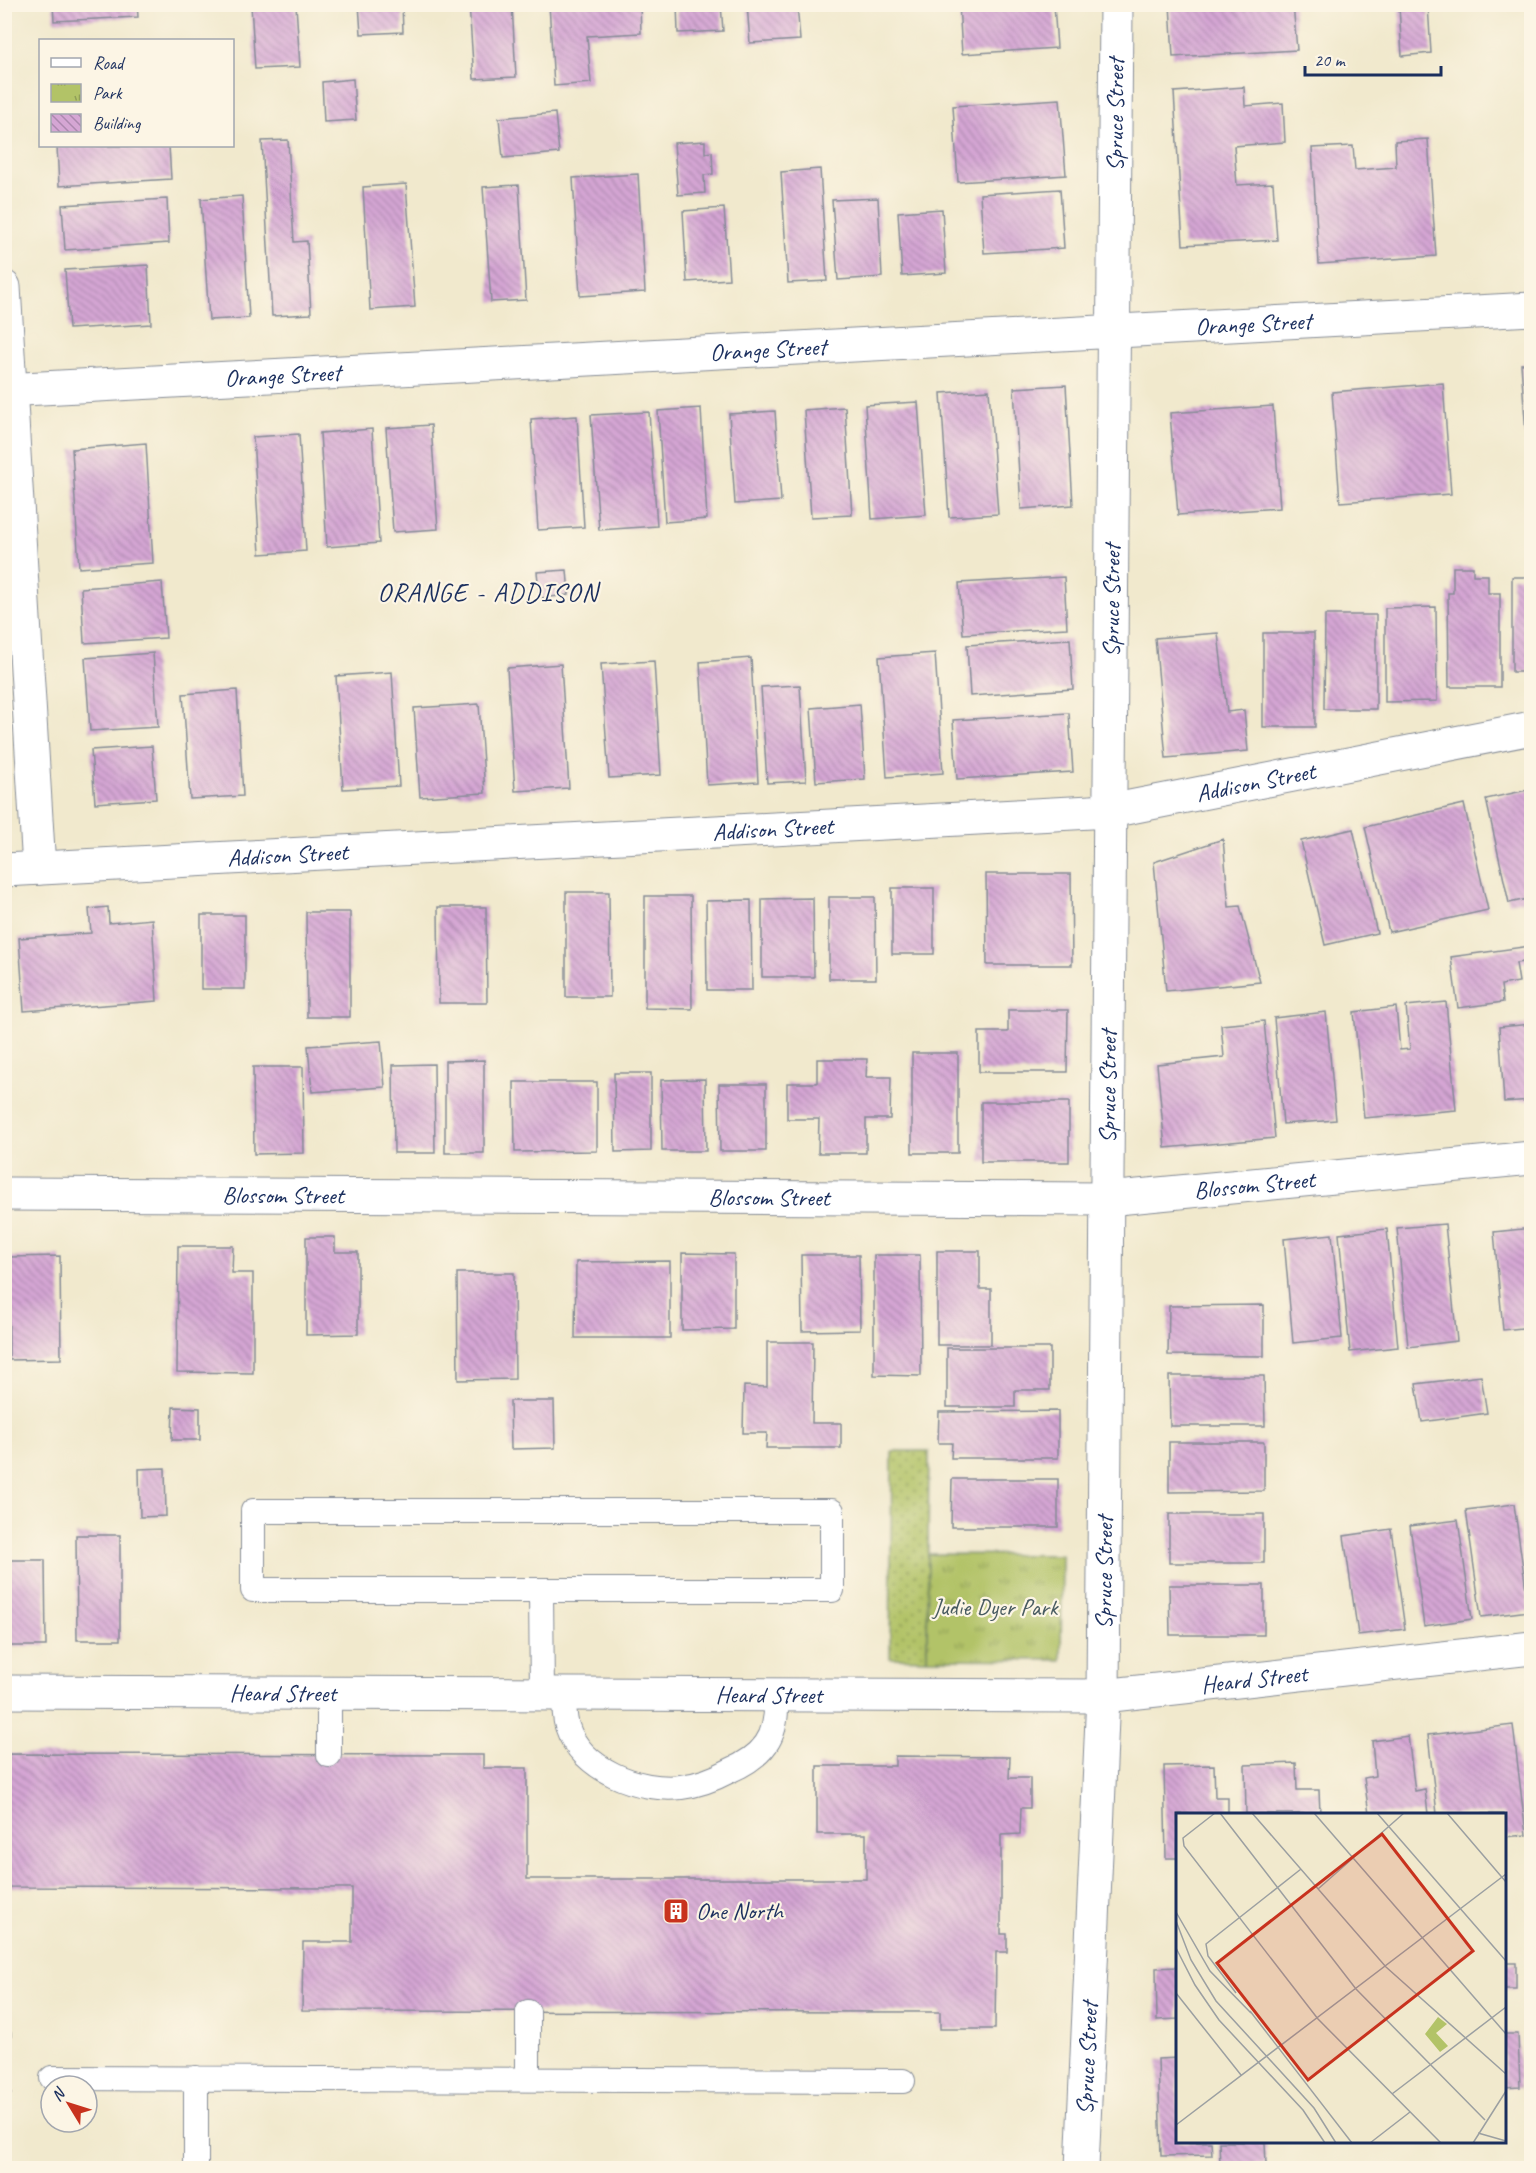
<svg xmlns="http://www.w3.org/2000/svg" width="1536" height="2173" font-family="Caveat,sans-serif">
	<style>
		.grass { fill: url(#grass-dots); stroke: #667962; stroke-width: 1.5 }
		.park { fill: url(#park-tufts); stroke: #667962; stroke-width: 1.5 }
		.building { fill: url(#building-back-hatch) }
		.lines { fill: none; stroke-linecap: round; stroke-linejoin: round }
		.service-casing { stroke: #868c96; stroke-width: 26 }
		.minor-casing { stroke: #868c96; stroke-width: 35 }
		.service { stroke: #fff; stroke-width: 24 }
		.minor { stroke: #fff; stroke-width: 33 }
		.labels { text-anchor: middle; stroke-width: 4.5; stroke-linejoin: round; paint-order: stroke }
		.street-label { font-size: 24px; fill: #1b2f5e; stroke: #fcf5e5 }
		.park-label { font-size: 24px; fill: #485b61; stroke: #fcf5e5 }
		.poi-label { font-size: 24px; fill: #1b2f5e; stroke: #fcf5e5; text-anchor: start }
		.neighbourhood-label { font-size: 26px; letter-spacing: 1.5px; fill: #1b2f5e; stroke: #fcf5e5 }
		.inset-road { fill: none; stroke: #9b9fa1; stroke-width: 1.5 }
		.view { fill: #c8321e; fill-opacity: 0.15; stroke: #c8321e; stroke-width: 3 }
		.inset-edge { fill: none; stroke: #1b2f5e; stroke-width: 3 }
	</style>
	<defs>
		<pattern id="grass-dots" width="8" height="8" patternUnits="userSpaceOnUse" patternTransform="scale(1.5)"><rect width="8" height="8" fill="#b2c367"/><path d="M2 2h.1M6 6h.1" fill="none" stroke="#909f58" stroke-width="1.8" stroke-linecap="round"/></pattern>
		<pattern id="park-tufts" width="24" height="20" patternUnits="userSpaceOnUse" patternTransform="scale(1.5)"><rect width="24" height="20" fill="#b2c367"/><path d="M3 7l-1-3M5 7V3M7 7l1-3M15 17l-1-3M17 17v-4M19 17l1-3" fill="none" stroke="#909f58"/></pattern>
		<pattern id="building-back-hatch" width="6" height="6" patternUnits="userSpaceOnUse" patternTransform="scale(1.5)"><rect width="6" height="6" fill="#d5a6d4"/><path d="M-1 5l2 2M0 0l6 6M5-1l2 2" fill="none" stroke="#ac88af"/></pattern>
	</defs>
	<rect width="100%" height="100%" fill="#fcf5e5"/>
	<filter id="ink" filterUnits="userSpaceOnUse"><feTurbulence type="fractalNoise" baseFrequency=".0167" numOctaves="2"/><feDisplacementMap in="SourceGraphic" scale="12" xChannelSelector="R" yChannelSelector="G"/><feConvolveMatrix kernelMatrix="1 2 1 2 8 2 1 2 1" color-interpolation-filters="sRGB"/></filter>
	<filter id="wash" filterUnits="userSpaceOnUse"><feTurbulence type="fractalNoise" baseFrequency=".008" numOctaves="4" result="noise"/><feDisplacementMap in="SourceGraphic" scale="24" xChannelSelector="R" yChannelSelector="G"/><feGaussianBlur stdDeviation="1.35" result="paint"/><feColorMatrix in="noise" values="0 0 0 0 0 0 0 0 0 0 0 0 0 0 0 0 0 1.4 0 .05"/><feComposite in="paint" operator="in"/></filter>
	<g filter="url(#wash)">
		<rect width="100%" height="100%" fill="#f1e9cd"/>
		<!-- grass -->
		<path class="grass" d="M892 1451H929L927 1659 890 1658Z"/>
		<!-- park -->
		<path class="park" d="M928 1554 1062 1555 1061 1660 927 1659Z"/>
		<g id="blocks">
			<!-- building -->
			<path class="building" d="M53 4H137L138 17 54 21Z
				M359 4H402L403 32 361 34Z
				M469 4H512L516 77 474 79Z
				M549 4H640L641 33 587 36 591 83 554 86Z
				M677 4H721L723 31 678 33Z
				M747 4H797L800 40 750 43Z
				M959 4H1054L1057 48 962 54Z
				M1170 4H1293L1297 50 1173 57Z
				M251 5H296L300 67 255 69Z
				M1428 5 1431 53 1402 56 1399 6Z
				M353 79 356 120 324 122 322 82Z
				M1244 87 1245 106 1283 103 1285 142 1234 146 1237 185 1273 183 1277 240 1183 245 1174 92Z
				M1060 99 1066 175 958 182 953 106Z
				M555 113 559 153 503 158 499 118Z
				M1428 139 1436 256 1319 264 1312 148 1353 146 1355 170 1396 167 1395 141Z
				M288 140 294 242 307 241 311 314 272 316 262 141Z
				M705 141V153L712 152 713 174 704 175 705 193 678 195 674 143Z
				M57 146H169L171 179 59 186Z
				M820 169 827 281 788 283 781 172Z
				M638 174 645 292 580 296 573 178Z
				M406 184 415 307 370 310 363 187Z
				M519 185 526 300 491 302 483 187Z
				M1060 189 1064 248 984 253 980 194Z
				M242 196 249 318 209 320 201 199Z
				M878 198 882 277 838 280 832 200Z
				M167 199 169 243 65 250 62 205Z
				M724 208 729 279 687 282 683 211Z
				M942 209 946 273 902 276 898 212Z
				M148 265 151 324 69 329 65 270Z
				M1532 363V434H1526L1521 364Z
				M1443 383 1451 494 1340 502 1332 392Z
				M1066 385 1073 505 1021 509 1014 388Z
				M989 390 998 514 949 517 941 393Z
				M918 402 926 515 872 519 865 405Z
				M1273 406 1280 508 1178 515 1170 413Z
				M845 407 852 515 811 517 804 410Z
				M701 408 707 519 665 522 658 411Z
				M775 411 781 501 735 504 729 414Z
				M649 412 657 526 599 530 591 415Z
				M577 416 584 527 538 530 531 419Z
				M431 425 438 529 393 532 386 428Z
				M372 429 379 543 327 547 320 433Z
				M299 434 306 551 260 554 253 437Z
				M146 443 153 563 79 568 72 449Z
				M1453 567H1473V575H1488V593H1500V687H1449L1448 593H1453Z
				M567 570 569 595 540 598 537 572Z
				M1064 577 1067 628 963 634 959 583Z
				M1512 577H1532V672H1512Z
				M162 582 166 638 84 643 81 588Z
				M1436 607 1437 701 1385 702V608Z
				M1325 615H1376V709H1324Z
				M1218 633 1227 712 1244 710 1248 751 1166 758 1155 638Z
				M1263 633H1314L1315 727H1263Z
				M1070 639 1073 689 970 696 967 645Z
				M153 653 158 727 90 731 85 658Z
				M935 653 943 773 887 777 879 657Z
				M751 658 758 782 707 785 700 662Z
				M654 661 661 775 609 778 601 664Z
				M561 664 569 788 515 791 507 668Z
				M392 672 399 786 343 789 336 676Z
				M800 685 806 781 767 783 761 687Z
				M237 690 243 796 190 799 183 694Z
				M479 704 485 793 420 797 414 708Z
				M860 704 865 779 816 782 811 708Z
				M1069 713 1073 772 957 779 953 720Z
				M152 746 156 799 95 803 91 750Z
				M1532 789V898L1509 903 1486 799Z
				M1464 804 1488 910 1389 932 1365 827Z
				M1353 829 1377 933 1325 945 1301 841Z
				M1223 839 1229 907 1240 906 1260 982 1166 991 1154 862Z
				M986 874H1071L1072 965H987Z
				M892 888H934V954H892Z
				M566 892H609L610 997H566Z
				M645 896H691L692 1009 645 1008Z
				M829 897H875L876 979H829Z
				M813 898 814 977H762V899Z
				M751 900 752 990H707L706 901Z
				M108 907 109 923 152 919 157 1001 24 1011 19 938 91 933 89 909Z
				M438 907H486L487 1003H439Z
				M306 912H350V1017H307Z
				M201 915H245V989H201Z
				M1530 946 1532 961 1516 963 1519 982 1501 985 1503 1002 1458 1008 1451 957Z
				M1446 1002 1456 1110 1364 1118 1354 1012 1396 1007 1400 1050 1410 1049 1406 1006Z
				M1008 1010H1068L1067 1072H979V1032H1008Z
				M1326 1012 1336 1120 1283 1124 1274 1018Z
				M1264 1021 1275 1138 1165 1148 1157 1064 1224 1057 1221 1025Z
				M1532 1024V1100L1504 1102 1499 1027Z
				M381 1041 385 1087 312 1092 308 1046Z
				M912 1053H958V1153H912Z
				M817 1059H867L866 1077H891L890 1119H866V1153H818L819 1119H787V1083H817Z
				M484 1060V1153H445V1061Z
				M434 1064 435 1153H394L393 1065Z
				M253 1067H303L304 1153 254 1154Z
				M614 1073H651V1151L615 1152Z
				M705 1079 706 1151H662L661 1080Z
				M514 1082H597V1151L515 1152Z
				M719 1084H766V1151H720Z
				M981 1102H1069V1162H981Z
				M1445 1224 1457 1341 1408 1347 1397 1228Z
				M1532 1228V1327L1503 1330 1494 1232Z
				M1387 1229 1398 1347 1350 1352 1339 1234Z
				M1332 1234 1342 1338 1293 1343 1284 1239Z
				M306 1237H335V1252H358V1334L306 1335Z
				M178 1246H233L232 1273H253V1373L177 1372Z
				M937 1251H980V1289H991V1345H937Z
				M682 1253 734 1254V1329L682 1330Z
				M801 1255H859L860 1330 802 1331Z
				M874 1255H920L921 1376 874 1375Z
				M60 1256 61 1359 9 1360 8 1257Z
				M670 1261V1338H575L576 1262Z
				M457 1273H514L515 1379 458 1380Z
				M1264 1305V1356L1168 1355 1169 1306Z
				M767 1342H813L812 1423H841V1448H766L767 1433H743L744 1386 767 1387Z
				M947 1348H1050V1390H1015V1407H947Z
				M1169 1376H1264L1265 1426H1170Z
				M1481 1376 1487 1413 1422 1422 1416 1384Z
				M510 1401H554L555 1448 511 1449Z
				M173 1407 200 1408V1440H172Z
				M1058 1411V1458H951L952 1443H938L939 1412Z
				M1169 1442H1264V1491L1169 1492Z
				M165 1468 166 1516 140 1517 139 1469Z
				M952 1479H1058V1527H951Z
				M1514 1504 1529 1611 1481 1617 1466 1510Z
				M1169 1514H1264V1563H1169Z
				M1458 1520 1472 1619 1424 1626 1410 1526Z
				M1391 1529 1405 1629 1358 1635 1344 1536Z
				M76 1535H120V1640H77Z
				M4 1560H45L46 1646H4Z
				M1169 1585H1264V1635H1170Z
				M1513 1725 1526 1835 1504 1837V1814H1437L1428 1735Z
				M1408 1736 1415 1791 1425 1789 1428 1814H1369L1364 1778 1375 1776 1372 1741Z
				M4 1754 483 1755V1768H527V1879H866V1834H817V1766H895V1756L1010 1757 1009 1778H1030V1808H1021L1020 1834 1001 1835V1934H1007V1952H996L995 2029H940V2012L302 2011 303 1942H352V1888L4 1887Z
				M1296 1763 1297 1790H1319L1320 1814H1246L1245 1765Z
				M1214 1765 1215 1797H1228V1814H1178V1858H1166L1164 1766Z
				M1504 1963H1516V1989H1504Z
				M1178 1967V2019L1157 2020 1156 1968Z
				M4 2033H11V2093H4Z
				M1504 2034H1518L1520 2087 1504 2088Z
				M1178 2058V2142H1211L1212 2155 1161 2156 1158 2059Z
				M1219 2142H1265L1266 2164 1220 2165Z"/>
		</g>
	</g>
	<g filter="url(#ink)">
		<use href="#blocks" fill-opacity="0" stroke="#868c96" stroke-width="1.5"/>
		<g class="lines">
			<!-- service casing -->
			<g class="service-casing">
				<path id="service" d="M253 1511H832V1590H253Z
					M541 1590 542 1694
					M564 1694C564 1704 564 1716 567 1726 581 1770 640 1792 681 1787 699 1785 714 1779 729 1771 743 1765 757 1757 766 1744 776 1730 777 1712 776 1695
					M329 1755V1693
					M52 2078 903 2081
					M196 2078V2168
					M528 2079V2012"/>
			</g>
			<!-- minor casing -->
			<g class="minor-casing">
				<g id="minor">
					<path d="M4 287 39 868"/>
					<path id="s1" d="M4 390 1532 309"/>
					<path id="s2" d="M4 870 1110 811 1532 728"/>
					<path id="s3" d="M4 1194 1107 1199 1532 1158"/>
					<path id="s4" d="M4 1692 1103 1696 1532 1648"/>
					<path id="s5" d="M1082 2168 1103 1696 1116 4"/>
				</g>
			</g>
			<!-- service -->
			<use href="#service" class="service"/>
			<!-- minor -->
			<use href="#minor" class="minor"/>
		</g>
	</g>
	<!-- icons -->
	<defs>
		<g id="building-square" transform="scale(1.35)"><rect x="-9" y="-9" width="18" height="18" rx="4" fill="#c8321e" stroke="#fcf5e5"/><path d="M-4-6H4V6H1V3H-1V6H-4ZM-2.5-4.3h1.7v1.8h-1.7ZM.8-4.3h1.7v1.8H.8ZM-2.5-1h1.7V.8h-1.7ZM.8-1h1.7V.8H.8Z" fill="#fff"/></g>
	</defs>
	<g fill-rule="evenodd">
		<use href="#building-square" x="676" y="1911"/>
	</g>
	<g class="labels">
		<!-- street labels -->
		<g class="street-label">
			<text dy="8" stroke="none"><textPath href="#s5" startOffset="2054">Spruce Street</textPath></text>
			<text dy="8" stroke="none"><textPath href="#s1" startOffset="1251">Orange Street</textPath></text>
			<text dy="8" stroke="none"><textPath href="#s1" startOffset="765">Orange Street</textPath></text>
			<text dy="8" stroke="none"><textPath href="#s1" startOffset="279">Orange Street</textPath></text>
			<text dy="8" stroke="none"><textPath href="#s5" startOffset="1568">Spruce Street</textPath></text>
			<text dy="8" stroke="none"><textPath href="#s2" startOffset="1256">Addison Street</textPath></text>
			<text dy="8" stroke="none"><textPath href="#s2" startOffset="770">Addison Street</textPath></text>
			<text dy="8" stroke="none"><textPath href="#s2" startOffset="284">Addison Street</textPath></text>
			<text dy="8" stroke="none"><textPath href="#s5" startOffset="1082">Spruce Street</textPath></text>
			<text dy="8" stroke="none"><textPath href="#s3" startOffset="1251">Blossom Street</textPath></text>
			<text dy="8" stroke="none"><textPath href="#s3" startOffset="279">Blossom Street</textPath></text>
			<text dy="8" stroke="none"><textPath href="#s3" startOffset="765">Blossom Street</textPath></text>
			<text dy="8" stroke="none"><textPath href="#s5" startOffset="596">Spruce Street</textPath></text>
			<text dy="8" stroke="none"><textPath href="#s4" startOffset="1251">Heard Street</textPath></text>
			<text dy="8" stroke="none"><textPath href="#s4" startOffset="279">Heard Street</textPath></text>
			<text dy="8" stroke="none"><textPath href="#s4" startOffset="765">Heard Street</textPath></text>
			<text dy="8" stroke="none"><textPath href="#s5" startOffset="110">Spruce Street</textPath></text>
		</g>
		<!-- park labels -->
		<g class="park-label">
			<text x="995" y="1615">Judie Dyer Park</text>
		</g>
		<!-- poi labels -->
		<g class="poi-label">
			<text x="696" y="1919">One North</text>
		</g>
		<!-- neighbourhood labels -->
		<g class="neighbourhood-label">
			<text x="488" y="601">ORANGE - ADDISON</text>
		</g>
	</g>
	<!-- overview -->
	<g transform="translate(1176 1813)">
		<rect width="330" height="330" fill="#f1e9cd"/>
		<path d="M262 204 271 211 260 220 272 233 264 239 249 221Z" fill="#b2c367"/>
		<path class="inset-road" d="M39 0 7 25 8 33 142 206 265 330M44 0 180 176 309 307M76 0 210 154 330 261M138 0 330 221M201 0 330 148M271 0 330 69M142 76 228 0M0 99 34 158 75 200M0 108 15 147 40 188 138 295 160 330M0 135 19 172 43 207 127 297 149 330M0 180 65 262M60 180 32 143 30 131 125 56M74 198 176 330M216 281 330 194M0 312 330 61M302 320 330 328M103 330H125M194 330 234 299M297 330 330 278"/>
		<path class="view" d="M206 21 297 138 132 267 41 150Z"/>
		<rect width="330" height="330" class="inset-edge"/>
	</g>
	<!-- margin -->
	<rect width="1536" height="2173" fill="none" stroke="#fcf5e5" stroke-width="24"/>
	<!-- legend -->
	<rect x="39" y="39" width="195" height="108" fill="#fcf5e5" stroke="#a2a6af" stroke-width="1.5"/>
	<rect x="51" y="58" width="30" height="9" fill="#ffffff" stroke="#a2a6af" stroke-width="1.5"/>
	<text x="93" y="69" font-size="18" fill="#1b2f5e">Road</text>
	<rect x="51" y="84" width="30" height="18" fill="url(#park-tufts)" stroke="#a2a6af" stroke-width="1.5"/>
	<text x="93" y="99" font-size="18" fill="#1b2f5e">Park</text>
	<rect x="51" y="114" width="30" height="18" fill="url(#building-back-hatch)" stroke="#a2a6af" stroke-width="1.5"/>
	<text x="93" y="129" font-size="18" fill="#1b2f5e">Building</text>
	<!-- north arrow -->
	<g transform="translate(69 2104) rotate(308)"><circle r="28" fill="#fcf5e5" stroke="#a2a6af" stroke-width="1.5"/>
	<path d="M0-4.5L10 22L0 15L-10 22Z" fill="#c8321e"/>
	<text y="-9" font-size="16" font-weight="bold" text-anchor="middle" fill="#1b2f5e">N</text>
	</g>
	<!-- scale -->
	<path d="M1305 66v9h136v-9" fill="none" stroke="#1b2f5e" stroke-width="3"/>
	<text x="1314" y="66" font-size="18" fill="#1b2f5e" stroke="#fcf5e5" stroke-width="4.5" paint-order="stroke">20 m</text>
</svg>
